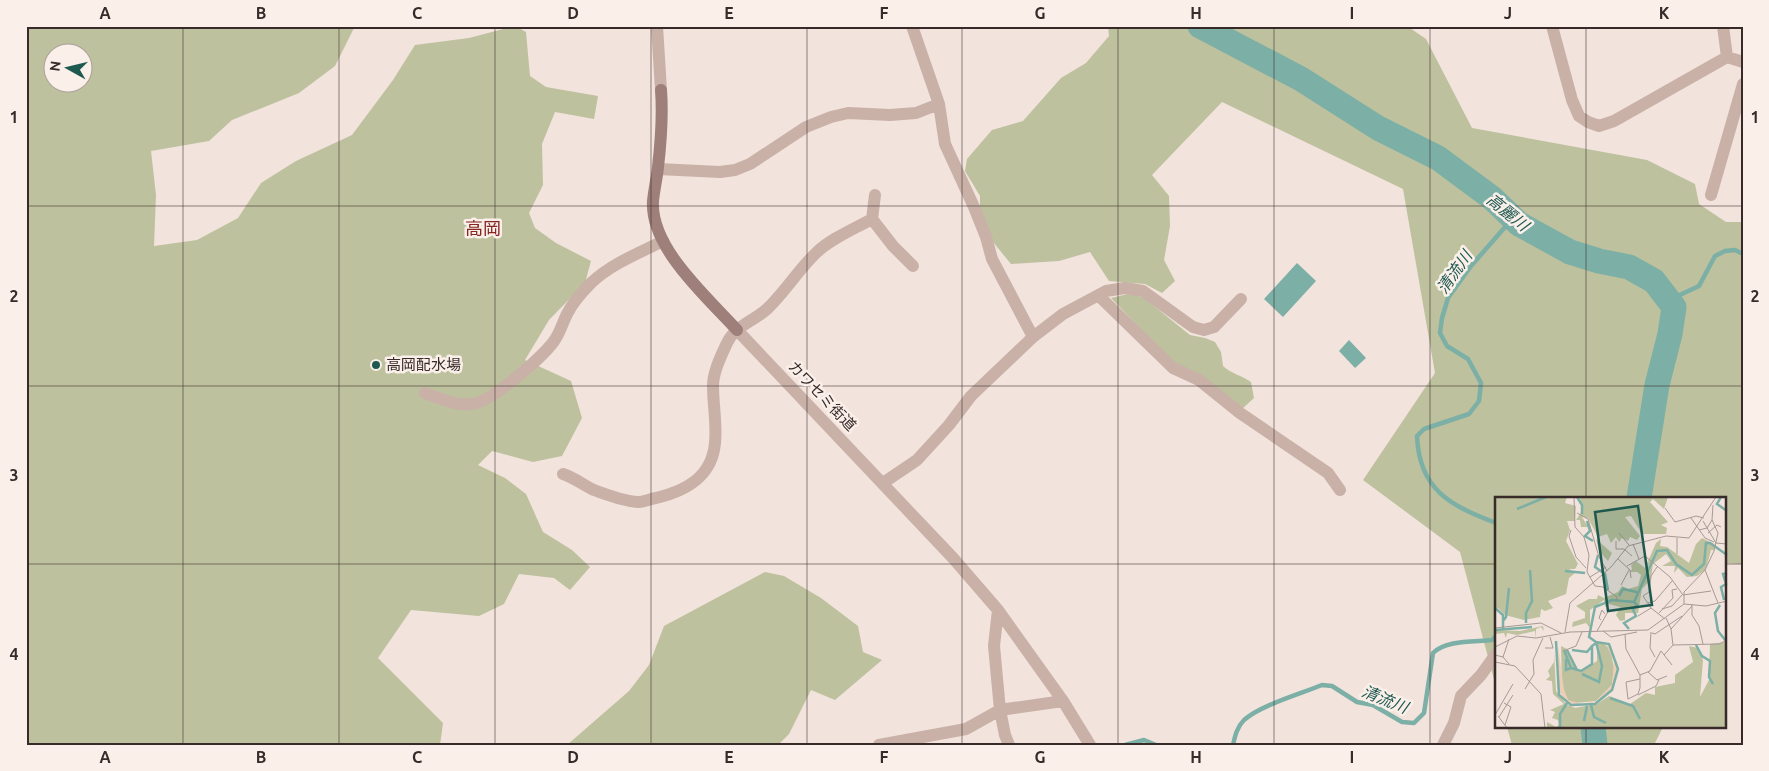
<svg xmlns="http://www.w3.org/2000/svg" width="1769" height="771" font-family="Ubuntu,'Noto Sans JP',sans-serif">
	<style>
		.green { fill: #bdc19d; fill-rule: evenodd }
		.water { fill: #7cafa6 }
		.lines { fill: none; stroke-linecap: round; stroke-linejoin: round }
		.stream { stroke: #7cafa6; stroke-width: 4.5 }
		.river { stroke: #7cafa6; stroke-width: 25 }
		.street { stroke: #cab1a8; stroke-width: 12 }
		.secondary { stroke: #9e7f7a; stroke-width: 12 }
		.grid { fill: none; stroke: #372a29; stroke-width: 1; stroke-opacity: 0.55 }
		.poi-dot { fill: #1e5950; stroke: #faefe9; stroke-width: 2 }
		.labels { text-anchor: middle; stroke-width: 5; stroke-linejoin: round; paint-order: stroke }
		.poi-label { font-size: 15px; fill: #372a29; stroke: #faefe9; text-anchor: start }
		.street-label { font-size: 15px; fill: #372a29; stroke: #faefe9 }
		.water-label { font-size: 16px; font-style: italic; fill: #1e5950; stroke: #faefe9 }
		.quarter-label { font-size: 18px; fill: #862522; stroke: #faefe9 }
		.inset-river { fill: none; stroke: #7cafa6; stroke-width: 2.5 }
		.inset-road { fill: none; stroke: #a79995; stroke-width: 1 }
		.view { fill: #1e5950; fill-opacity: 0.15; stroke: #1e5950; stroke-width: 2.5 }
		.inset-edge { fill: none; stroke: #372a29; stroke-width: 2.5 }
		.neatline { fill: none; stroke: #372a29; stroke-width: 2 }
		.grid-label { font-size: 16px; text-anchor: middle; font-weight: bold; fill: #372a29 }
	</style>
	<rect width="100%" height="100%" fill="#f2e3dd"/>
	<!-- green -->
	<path class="green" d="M26 26H355L335 66 299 93 232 120 209 141 151 151 156 195 154 246 197 240 238 218 261 183 296 161 352 135 393 80 415 45 469 38 515 26 526 32 530 76 546 87 598 96 594 119 555 112 542 144 543 185 529 213 535 228 556 243 591 261 585 283 549 320 525 360 571 381 582 418 562 456 533 462 492 451 478 465 505 478 526 494 543 532 572 550 590 567 570 590 554 578 519 574 504 604 479 616 411 610 378 658 443 723 440 745H26ZM52 52H82V82H52Z
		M1108 26H1407L1426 39 1472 128 1647 160 1695 184 1699 204 1726 222H1743V564L1725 563V498H1496V687L1460 552 1363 480 1435 373 1403 189 1222 102 1152 175 1169 196 1170 226 1164 260 1175 281 1162 293 1145 284 1109 281 1090 252 1059 261 1011 264 980 226V196L965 171 967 159 992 130 1023 121 1061 78 1086 63 1109 36Z
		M1128 294 1136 295 1144 298 1190 335 1205 338 1215 342 1221 352 1223 366C1232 374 1241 375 1251 382L1254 398 1242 409 1175 365 1111 298Z
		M765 572 784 576 821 598 858 626 863 652 882 660 835 700 811 690 789 734 778 745H567L629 691 649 665 664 626Z
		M1507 727H1663L1654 745H1512Z"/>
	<!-- water -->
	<path class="water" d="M1297 263 1316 281 1283 317 1264 299Z
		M1349 340 1366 358 1355 368 1339 351Z"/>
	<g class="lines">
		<!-- stream -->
		<path class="stream" d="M1669 300 1699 286 1715 256 1725 251 1735 250 1743 254
			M1496 523C1451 506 1419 490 1417 436L1424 429 1469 414 1479 401 1481 383 1468 359 1447 346 1440 333 1442 318 1448 298 1471 266 1513 218
			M1125 745 1144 740 1156 745
			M1233 745C1235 736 1237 727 1244 720 1261 705 1300 694 1322 685L1332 686 1357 702 1373 705 1402 722 1414 723 1424 713 1433 653C1446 640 1473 642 1492 640L1496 636"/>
		<!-- river -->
		<path class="river" d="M1200 26 1301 79 1378 128 1438 158 1492 198 1519 224 1570 252 1599 261 1629 267 1654 281 1674 307 1670 334 1657 385 1639 498
			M1593 727 1595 745"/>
		<!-- street -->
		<path class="street" d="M657 26 661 90
			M912 26 939 104 945 144 974 207 986 237 992 259 1033 337
			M1552 26 1572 100 1579 116 1588 122 1599 126 1614 121 1727 57 1743 62
			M1723 26 1727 57
			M658 169 720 172 735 170 750 164 806 127 831 117 848 113 890 115 916 113 939 104
			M875 195 872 219 893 246 913 266
			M1711 195 1743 84
			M1099 296 1173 368 1199 380 1240 413 1328 473 1340 490
			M737 330 953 558 998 610 1063 701 1090 745
			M425 393C441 399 456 406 473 404 491 402 547 354 556 338 561 330 563 322 567 314 573 302 582 292 591 283 611 264 639 253 663 241
			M563 474C575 478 583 485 594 490 607 495 624 501 638 502 643 502 650 499 656 498 686 491 712 477 715 443 717 424 713 405 713 386 713 372 721 356 727 343 735 326 754 321 767 309 785 292 798 270 817 252 832 238 854 229 872 219
			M883 483 917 460 949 425 971 396 1033 337 1063 314 1106 291 1125 288 1143 291 1193 327 1204 330 1214 327 1241 299
			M998 610 994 646 1000 710 1005 735 1009 745
			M879 745 966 729 1000 710 1063 701
			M1443 745 1454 723 1461 696 1481 675 1496 654"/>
		<!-- secondary -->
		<path class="secondary" d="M661 90C663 116 661 141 658 167 657 178 654 190 653 201 650 248 708 298 737 330"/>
	</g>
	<!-- grid -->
	<path class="grid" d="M183 26V745M339 26V745M495 26V745M651 26V745M807 26V745M962 26V745M1118 26V745M1274 26V745M1430 26V745M1586 26V498M26 206H1743M26 386H1743M26 564H1496M1725 564H1743M1586 727V745"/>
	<!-- markers -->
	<circle class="poi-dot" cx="376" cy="365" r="5"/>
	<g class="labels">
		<!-- poi labels -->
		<g class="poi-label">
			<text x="386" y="370">高岡配水場</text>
		</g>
		<!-- street labels -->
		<g class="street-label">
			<text transform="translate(822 396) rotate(46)" y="5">カワセミ街道</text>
		</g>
		<!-- water labels -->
		<g class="water-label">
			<text transform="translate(1508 212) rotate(39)" y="6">高麗川</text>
			<text transform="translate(1454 272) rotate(-55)" y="6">清流川</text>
			<text transform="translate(1385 699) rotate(22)" y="6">清流川</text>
		</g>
		<!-- quarter labels -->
		<g class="quarter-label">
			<text x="483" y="235">高岡</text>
		</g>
	</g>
	<!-- overview -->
	<g transform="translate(1495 497)">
		<rect width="231" height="231" fill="#f2e3dd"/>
		<path d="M0 0H72L70 6 81 9 80 24H72L75 33 71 44 83 67 80 72H74L80 76 74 81 71 97 53 104 58 111 50 114 46 112 45 120 29 123 10 118 3 111 0 114ZM85 0H173L169 12 158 2 155 5 173 25 166 28 172 31 171 37H147L136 19 130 20 145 39 142 43 135 40 133 44 127 41 124 45 121 40 116 46 112 37 103 40 93 21 87 20 93 30H86L85 23H81L87 14ZM207 41 219 47V53H216L211 72 202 79 192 80 183 71 179 76 180 69H167L176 64 171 57 158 67 156 82 147 92 143 116H130V123L125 124 121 118 125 110 114 107 110 110 109 103 95 113V131L91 126 77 130 78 125 90 121V115L81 109 94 102H102L103 98 109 101 123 95 127 89 133 92 143 89 146 78 142 75H135L130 82 137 72 136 68 141 64 150 71 161 46 166 42 165 49 172 50 194 66 201 47ZM101 42 117 56 113 64 104 54ZM48 129 49 134 46 130 41 132V141L40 134 22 138 12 136 11 141 9 136 0 137V133L25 134ZM231 145V231H52V225L61 230 64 228 63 223 57 221 60 215 55 213 69 207 58 197 57 184 51 183 55 179 53 174 59 165V155L61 194 71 207 80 211 102 207 114 199 135 207 151 196 160 198V190L180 186V178L198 165 194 149 203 151 208 163 205 200 214 183 215 147ZM101 146 109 147 115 152 119 171 117 188 101 204 79 206 73 203 67 188 66 149 72 152 78 167 85 175 102 164V150L105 153Z" fill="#bdc19d"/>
		<path d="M110 145 116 152 123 172 116 193 107 201 94 208H81L72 205 62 191 63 149 69 193 73 203 87 207 101 204 117 188 119 164Z" fill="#edcdb3"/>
		<path class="inset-river" d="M82 0 87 8V17M226 0 222 7 232 14M22 12 51 0M92 24 95 34 90 39 98 44M103 58 100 70 110 77 113 93M70 74 90 76M124 99 128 92 142 95M229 103 226 90 231 87 228 77 232 76M225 108 220 116 223 134 231 144M0 111 8 118V133M8 124 11 120 14 91M31 126V116L37 104 35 73M134 132 129 126 141 119 138 113 142 108 139 105M0 133 37 130M61 144 64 198 76 208 100 207 117 193 123 172 114 147 101 145 94 140 100 110 117 103 139 105 162 54 172 53 181 67 197 78 209 67 211 46H215L232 58M201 148 207 159 215 164 214 180 218 187M69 153 76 171 86 174 97 167V149L101 146M72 153 82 173M77 153 92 155 97 149M71 162V173L76 171M87 177 104 185 107 169 101 145M115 201 138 209 145 222M96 208 99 220 111 226M89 224 92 209M65 231V217L72 206"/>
		<path class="inset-road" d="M79 0 80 30 89 40 94 58 92 75 100 89 108 90 122 100 121 105M170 11 180 25 201 19 209 21M82 16 93 22 104 60 112 74M196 21 210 41 219 45M208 24 221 46 232 47M76 33 74 39 81 60 91 71M204 33 212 31 217 23M124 36 134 48M213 36 222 28 226 30M182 41V57M121 44V52H129L137 59M138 47 144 62M123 62 135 73 136 81M132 69 150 59 175 80 188 98 216 94M162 70 156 79 154 95 148 99 156 111 170 122M210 73 223 106M95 80 111 70M126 88 134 73M153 106 160 104 177 84M189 107V95L210 73 219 54 223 36 217 23 218 8M197 107V118L204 129 208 147M167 112 177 109 187 98M164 116 178 101 177 93 182 92M143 119 156 111M171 121 176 132 178 148M106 123 104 121 107 113 110 117M0 131 46 126 66 136M176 132 197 109M102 134 114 113M108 134 116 140 142 135M70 135 75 106 116 70 133 49 171 39 194 41 221 0M156 135 155 151 160 160M157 136 160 137 187 119M130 137 131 152 145 178V191L143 197 133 202 131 185 145 182M0 150 22 139 41 141 75 135 153 133 189 107 211 109 232 104M50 151H58L55 140M68 154 81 149 87 135M0 158 8 160 14 167M169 158 178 148 224 147 232 143M8 160 14 142M0 165 20 169 46 197 50 231M153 175 162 183 172 179M145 178 155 174 166 154 177 168M30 192 39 177 38 163 48 141M143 198 161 189 164 183M9 206 16 210 10 228M0 218 18 187M3 219 12 231M4 220 18 198"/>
		<path class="view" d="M143 9 157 108 113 114 100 15Z"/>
		<rect width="231" height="231" class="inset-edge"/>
	</g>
	<!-- border -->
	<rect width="1769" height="771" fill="none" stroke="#faefe9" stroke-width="55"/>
	<!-- north arrow -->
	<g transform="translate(68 68) rotate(278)"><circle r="24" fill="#faefe9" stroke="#aca09c"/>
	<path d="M0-4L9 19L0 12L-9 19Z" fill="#1e5950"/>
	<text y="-8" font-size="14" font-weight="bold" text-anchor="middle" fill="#372a29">N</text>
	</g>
	<rect x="28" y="28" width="1714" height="716" class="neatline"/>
	<g class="grid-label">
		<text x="105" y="19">A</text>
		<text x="261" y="19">B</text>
		<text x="417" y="19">C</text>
		<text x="573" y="19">D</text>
		<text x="729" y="19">E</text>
		<text x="884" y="19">F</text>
		<text x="1040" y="19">G</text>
		<text x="1196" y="19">H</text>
		<text x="1352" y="19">I</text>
		<text x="1508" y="19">J</text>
		<text x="1664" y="19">K</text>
		<text x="14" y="123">1</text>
		<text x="1755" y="123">1</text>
		<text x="14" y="302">2</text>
		<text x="1755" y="302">2</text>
		<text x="14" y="481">3</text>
		<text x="1755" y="481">3</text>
		<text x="14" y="660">4</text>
		<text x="1755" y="660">4</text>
		<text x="105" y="763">A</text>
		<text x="261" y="763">B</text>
		<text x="417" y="763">C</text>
		<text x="573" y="763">D</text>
		<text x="729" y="763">E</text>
		<text x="884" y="763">F</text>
		<text x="1040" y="763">G</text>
		<text x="1196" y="763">H</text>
		<text x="1352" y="763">I</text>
		<text x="1508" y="763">J</text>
		<text x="1664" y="763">K</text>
	</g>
</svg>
